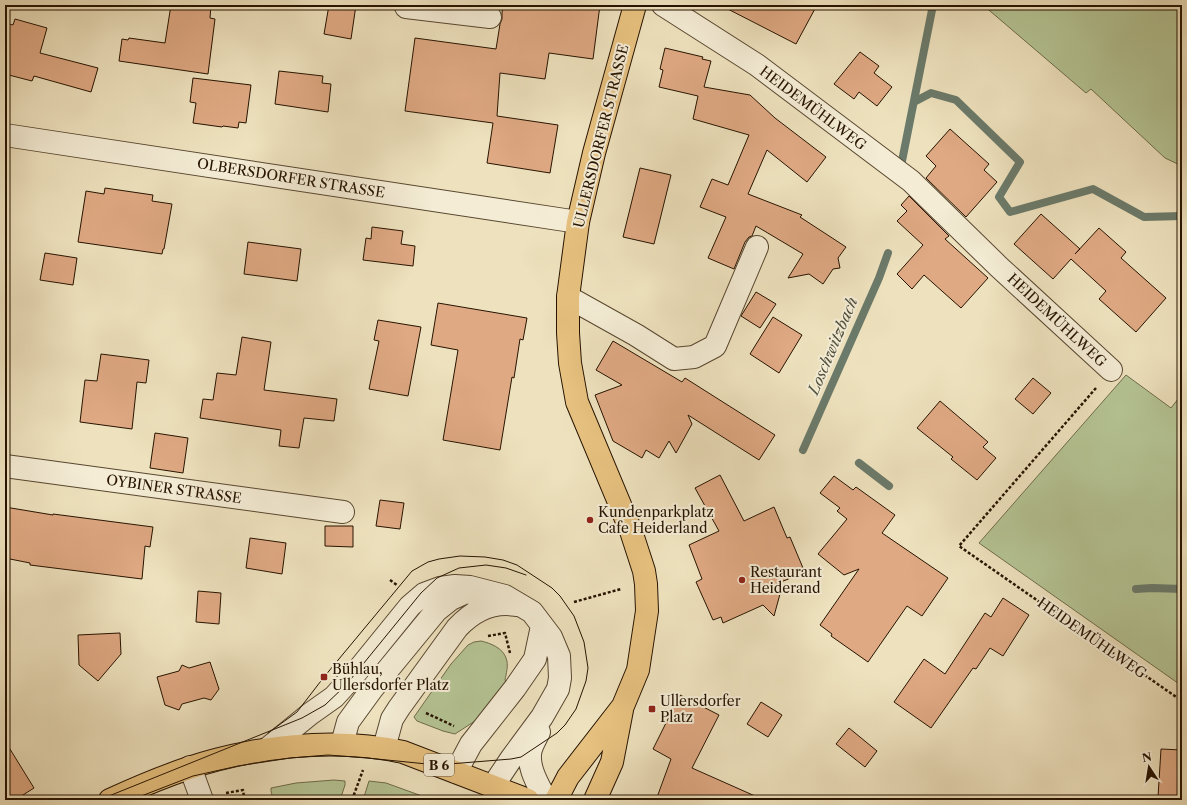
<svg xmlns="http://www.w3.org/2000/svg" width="1187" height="805" font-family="'Libre Caslon Text',serif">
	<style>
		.green { fill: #b5c494; stroke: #6e6c4a }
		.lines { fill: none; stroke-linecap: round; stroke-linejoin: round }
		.stream { stroke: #6b7a6a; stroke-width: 8 }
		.building { fill: #dfa983; stroke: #261300 }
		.minor-casing { stroke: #584730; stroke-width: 24 }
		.major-casing { stroke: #261300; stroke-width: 24 }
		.path { stroke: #261300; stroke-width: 2.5; stroke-dasharray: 3 2; stroke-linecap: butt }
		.minor { stroke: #f4ecd5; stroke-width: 22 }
		.major { stroke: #e7c17f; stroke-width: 22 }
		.tram { stroke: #261300; stroke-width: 1 }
		.poi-dot { fill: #8f2418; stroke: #f4ecd5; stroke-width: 1.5 }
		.labels { text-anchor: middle; stroke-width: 4; stroke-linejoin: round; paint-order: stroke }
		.shield { fill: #f4ecd5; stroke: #645440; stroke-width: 1 }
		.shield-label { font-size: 13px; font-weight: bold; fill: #261300 }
		.street-label { font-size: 14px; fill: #261300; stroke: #f4ecd5 }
		.poi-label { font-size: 14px; fill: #261300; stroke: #f4ecd5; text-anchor: start }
		.water-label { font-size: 15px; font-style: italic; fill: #4e4f3e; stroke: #f4ecd5 }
	</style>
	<rect width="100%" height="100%" fill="#eee2be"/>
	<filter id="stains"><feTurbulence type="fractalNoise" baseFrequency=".005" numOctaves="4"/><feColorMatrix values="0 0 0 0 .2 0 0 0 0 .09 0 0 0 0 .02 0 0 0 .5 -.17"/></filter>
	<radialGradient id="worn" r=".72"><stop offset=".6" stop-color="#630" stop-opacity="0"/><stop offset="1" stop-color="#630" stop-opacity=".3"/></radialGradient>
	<!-- green -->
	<path class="green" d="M983 5H1182V166L1165 158 1091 89 1086 93Z
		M1126 375 1171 408 1182 394V686L979 543Z
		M481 641C490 643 503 648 506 658 509 665 506 674 505 680L508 684 479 722 475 721 455 734 443 731 417 721 414 717 451 664 468 645 474 642Z
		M334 780 345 781V785L340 800H278C272 798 271 794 271 788L296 783Z
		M369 781 386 783 433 800H363Z"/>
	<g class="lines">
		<!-- stream -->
		<path class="stream" d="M914 102 931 93 956 100 1020 162 999 197 1010 212 1093 189 1144 217 1182 216
			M902 161 933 5
			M803 450 879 278 888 253
			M859 463 889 486
			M1136 589 1152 588 1182 589"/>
	</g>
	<!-- building -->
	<path class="building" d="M171 5H211L210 18 215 19 208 74 119 61 122 39 128 40 129 38 165 43Z
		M329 5H356L351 39 324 34Z
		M503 5H600L593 59 549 53 545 79 500 73 497 116 558 125 550 173 487 163 493 123 405 111 415 38 496 49 500 24 502 19V13Z
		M720 5H817L796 44Z
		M15 19 47 28 40 53 98 68 91 92 34 76 32 81 5 74V37L9 24 13 25Z
		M665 48 703 57 702 59 711 61 704 87 750 95 775 118 826 157 807 182 767 150 748 194 802 215 800 217 846 247 838 258 840 268 833 269 823 284 809 274 788 278 803 254 756 226 752 236 749 237 745 242 734 269 708 258 726 217 700 207 712 179 728 185 749 135 693 119 698 96 659 87 663 70 660 69Z
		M860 52 879 66 874 73 892 87 877 106 859 92 854 99 834 84Z
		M279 71 323 76 322 83 331 84 328 112 275 104Z
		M193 78 251 85 246 123 239 122 238 128 223 126 222 127 193 123 196 103 190 102Z
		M950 129 989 164 984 170 997 182 966 217 926 178 936 166 926 156Z
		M640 168 671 175 654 244 623 237Z
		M105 188 153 195 152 201 172 204 164 249H163L162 254 78 242 86 191 104 194Z
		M909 196 949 236 945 239 988 278 961 308 924 275 912 289 897 274 923 245 897 221 907 211 901 205Z
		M1041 214 1080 249 1075 254 1099 228 1126 252 1121 258 1166 298 1136 332 1099 299 1106 291 1071 259 1053 279 1014 244Z
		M372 227 403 231 401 244 415 246 413 266 363 260 366 238 371 239Z
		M248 242 301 249 297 281 244 274Z
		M45 253 77 258 73 285 40 280Z
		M756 292 776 304 760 328 741 316Z
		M438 303 527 318 523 340 520 339 514 378 512 377 500 450 443 440 458 350 431 345Z
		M773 317 802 335 779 373 750 354Z
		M378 320 421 327 408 396 369 389 379 341 374 340Z
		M242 337 271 342 264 390 337 399 334 421 304 418 299 448 279 446 281 430 200 418 203 399 213 400 217 373 236 375Z
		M613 341 682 382 685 378 775 435 759 460 688 415 692 424 676 453 669 441 659 458 646 450 642 458 613 441 595 395 622 385 596 370Z
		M101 354 149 360 146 383 137 382 132 429 80 422 85 380 97 381Z
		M1033 378 1051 393 1033 414 1015 399Z
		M940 401 988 442 983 447 996 458 977 480 951 459 953 457 917 428Z
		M155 433 188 438 183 473 150 468Z
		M720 475 744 521 774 507 787 538 790 537 803 568 799 569 798 575 776 584 780 594 774 616 763 605 723 623 721 617 713 620 696 582 702 579 689 545 719 531 695 488Z
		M834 476 853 490 856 487 895 515 882 533 948 578 922 616 907 606 868 662 831 636 832 634 820 625 859 569 844 575 818 554 847 519 837 511 840 508 820 493Z
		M380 500 404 503 400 529 376 526Z
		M5 507 53 515V514L153 527 150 547 145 546 142 579 30 565V563L5 558Z
		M325 526H353V547L325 546Z
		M250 538 286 543 282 574 246 568Z
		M198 591 221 593 219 624 196 622Z
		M1003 598 1029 615 1003 656 990 648 976 669 973 668 931 728 894 702 924 659 945 674 985 613 991 617Z
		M120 633 121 654 98 681 79 665 78 635Z
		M210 662 219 689 211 700 204 698 182 704 179 710 165 705 157 677 179 671 182 665 189 668Z
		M680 695 719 715 692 768 764 800H656L671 759 653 749Z
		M761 702 782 715 768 737 747 724Z
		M849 728 877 751 865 767 836 744Z
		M5 741 34 788 15 800H5Z
		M1161 749 1182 750V798L1158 797Z"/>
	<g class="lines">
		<!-- minor casing -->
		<g class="minor-casing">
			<path id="minor" d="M406 5V7L490 17
				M663 5 757 65 911 181 999 267 1111 370
				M5 135 578 222
				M568 297 636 335 674 359 694 357 715 346 757 247
				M5 466 343 512
				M539 732C536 738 533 743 531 749 526 766 539 786 546 800
				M342 744 348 722 372 689 436 611 451 599 464 593 472 592
				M384 748 392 719 399 708 457 628C473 611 493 601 516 605
				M267 749 310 714 334 697 354 675 410 606 424 594 440 588 455 586 470 587 505 596 532 612 551 637 559 656 560 678 558 689 542 717 511 759 493 786
				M190 767 202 800
				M456 772 471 744 515 688 535 659 542 626"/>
		</g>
		<!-- major casing -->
		<g class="major-casing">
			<path id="major" d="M110 800C136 788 162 777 189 768 209 761 230 756 251 752 301 743 353 741 403 752L528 800
				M556 800 568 777 623 706 638 670 647 611 646 584 644 571 631 531 577 402 570 363 568 333V297L578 222 594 153 635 5
				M595 800 612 762 622 710"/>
		</g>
		<!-- path -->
		<path class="path" d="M1096 388 959 546 1182 701
			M390 580 397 585
			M574 602 621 589
			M488 636 505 633 510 653
			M426 713 454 726
			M226 793 243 790 244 797 252 800
			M352 800 363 770"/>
		<!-- minor -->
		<use href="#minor" class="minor"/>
		<!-- major -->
		<use href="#major" class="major"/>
		<!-- tram -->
		<path class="tram" d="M99 800 302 718 325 705 346 685 421 593 437 578 459 568 486 565 506 568 526 575
			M131 800 193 776 238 766 290 758 328 755 367 758 437 765 511 759 521 757 557 733 565 725 576 709 586 681 588 668 584 642 574 616 560 596 552 588 517 565 503 560 485 557 460 556 439 559 428 562 412 571 324 677 297 712 268 733"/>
	</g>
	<!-- markers -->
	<g class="poi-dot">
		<circle cx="590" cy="520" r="4"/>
		<circle cx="742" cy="580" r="4"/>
		<rect x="320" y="673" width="8" height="8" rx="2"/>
		<rect x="648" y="705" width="8" height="8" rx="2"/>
	</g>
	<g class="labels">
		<!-- shield labels -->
		<rect class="shield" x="424" y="754" width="30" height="22" rx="3"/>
		<g class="shield-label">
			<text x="439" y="770">B 6</text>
		</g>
		<!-- street labels -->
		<g class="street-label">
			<text transform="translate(813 108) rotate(37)" y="5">HEIDEMÜHLWEG</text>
			<text transform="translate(601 136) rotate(-76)" y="5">ULLERSDORFER STRASSE</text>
			<text transform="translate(291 178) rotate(9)" y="5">OLBERSDORFER STRASSE</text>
			<text transform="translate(1057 320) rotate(43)" y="5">HEIDEMÜHLWEG</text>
			<text transform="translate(174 489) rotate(8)" y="5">OYBINER STRASSE</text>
			<text transform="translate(1092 638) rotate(35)" y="5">HEIDEMÜHLWEG</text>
		</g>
		<!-- poi labels -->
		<g class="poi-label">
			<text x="598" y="517">Kundenparkplatz<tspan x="598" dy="16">Cafe Heiderland</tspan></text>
			<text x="750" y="577">Restaurant<tspan x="750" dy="16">Heiderand</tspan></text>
			<text x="332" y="674">Bühlau,<tspan x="332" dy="16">Ullersdorfer Platz</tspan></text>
			<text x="660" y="706">Ullersdorfer<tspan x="660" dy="16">Platz</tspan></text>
		</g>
		<!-- water labels -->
		<g class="water-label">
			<text transform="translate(833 346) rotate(-67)" y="5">Loschwitzbach</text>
		</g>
	</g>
	<!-- margin -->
	<rect width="1187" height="805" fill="none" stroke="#eee2be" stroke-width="20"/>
	<rect x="6" y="6" width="1175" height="793" fill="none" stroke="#261300" stroke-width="2"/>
	<rect x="10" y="10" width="1167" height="785" fill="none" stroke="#261300"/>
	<!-- north arrow -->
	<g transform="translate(1149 767) rotate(348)" stroke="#f4ecd5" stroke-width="3" paint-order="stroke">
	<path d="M0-3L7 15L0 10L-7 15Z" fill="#261300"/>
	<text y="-6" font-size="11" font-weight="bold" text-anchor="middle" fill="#261300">N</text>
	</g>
	<rect width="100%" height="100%" filter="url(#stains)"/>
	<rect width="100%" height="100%" fill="url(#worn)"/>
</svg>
